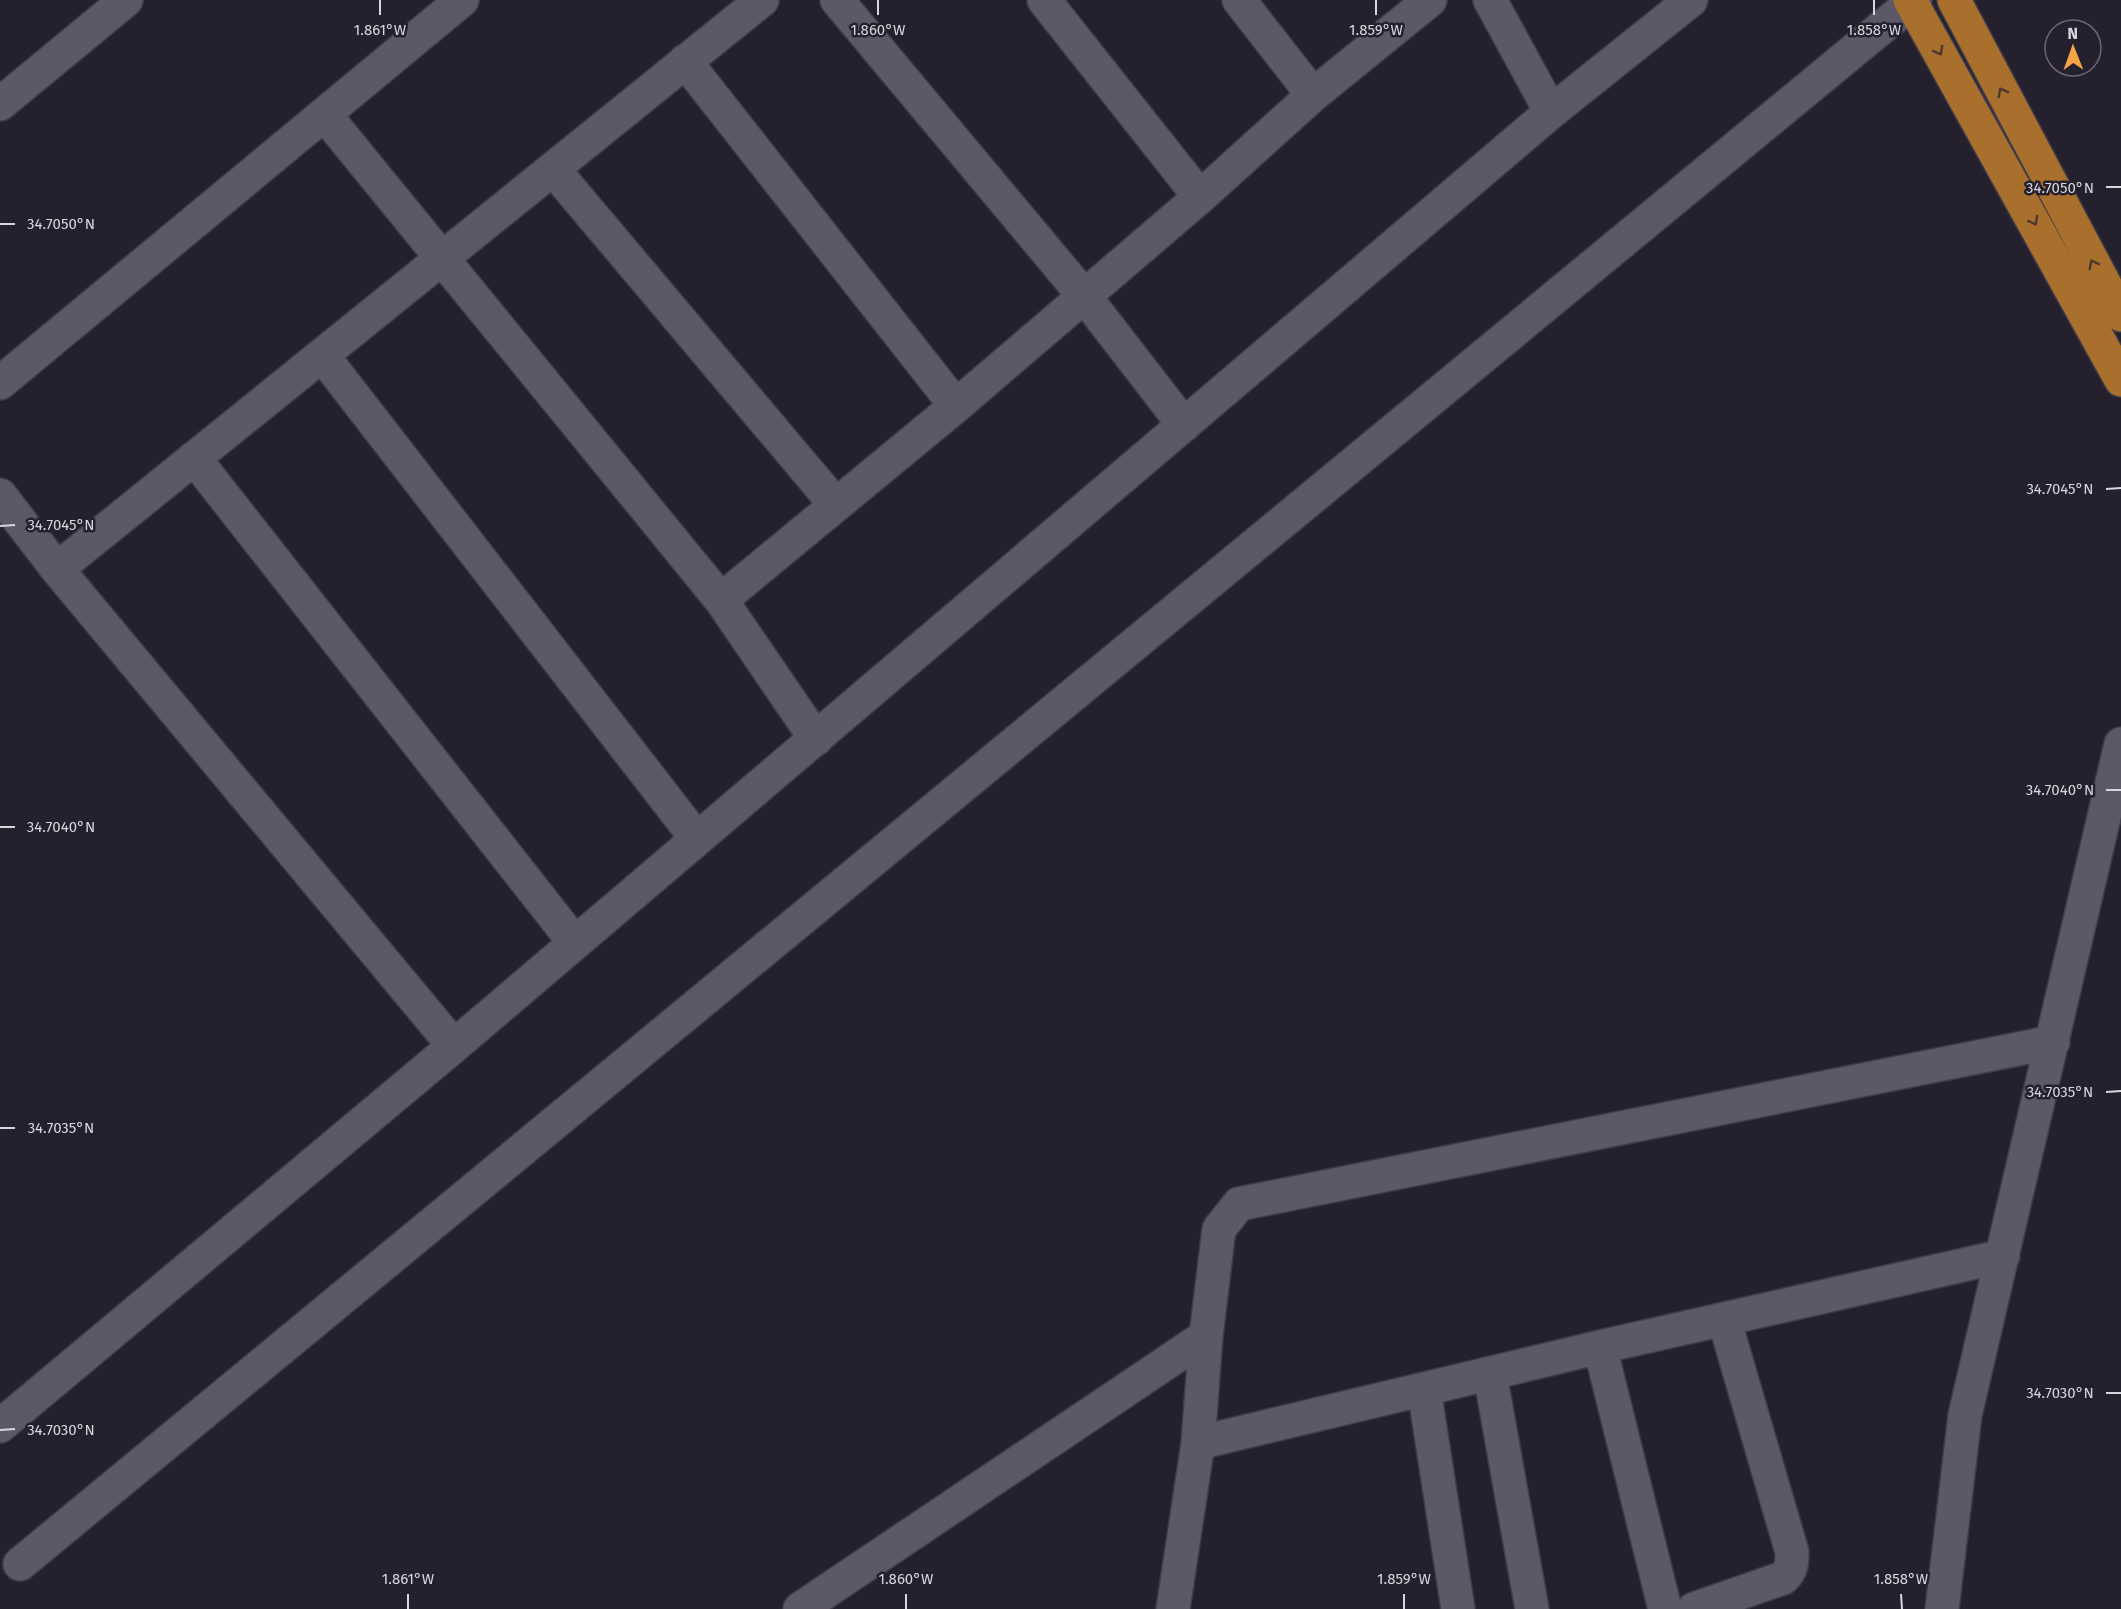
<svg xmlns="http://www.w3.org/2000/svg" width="2121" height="1609" font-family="'Fira Sans',sans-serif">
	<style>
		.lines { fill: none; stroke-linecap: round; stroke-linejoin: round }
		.minor-casing { stroke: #3e3a46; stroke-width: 36 }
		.trunk-casing { stroke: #3e3a46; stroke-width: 36 }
		.minor { stroke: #5d5868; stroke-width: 33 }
		.trunk { stroke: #a86f2d; stroke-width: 33 }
		.oneway { stroke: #4c382e }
		.ticks { fill: none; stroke: #d8d5df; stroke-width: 2 }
		.ticks-label { font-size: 15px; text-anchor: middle; fill: #d8d5df; stroke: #24202e; stroke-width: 5; stroke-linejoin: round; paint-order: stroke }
	</style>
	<rect width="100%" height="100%" fill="#24202e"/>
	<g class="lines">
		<!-- minor casing -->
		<g class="minor-casing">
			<path id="minor" d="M837 0 1085 297 1184 425
				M1044 0 1200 197
				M1239 0 1313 95
				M1490 0 1551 112
				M685 61 956 406
				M0 104 126 0
				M325 115 721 600 816 739
				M553 169 836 505
				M322 355 697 839
				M0 383 462 0
				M194 458 575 943
				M0 495 57 569 454 1046
				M57 569 762 0
				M721 600 956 406 1200 197 1313 95 1430 0
				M1600 1347 1665 1609
				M1490 1374 1532 1609
				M1424 1389 1458 1609
				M0 1426 454 1046 1551 112 1691 0
				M1198 1443 1600 1347 2003 1256
				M20 1564 1915 0
				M800 1609 1206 1336
				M1173 1609 1198 1443 1206 1336 1219 1229 1239 1204 2053 1042
				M1694 1609 1783 1578C1792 1570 1792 1563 1792 1552L1724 1319
				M1942 1609 1965 1415 2121 744"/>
		</g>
		<!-- trunk casing -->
		<g class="trunk-casing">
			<path id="trunk" d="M1910 0 2121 380
				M1954 0 2121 315"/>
		</g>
		<!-- minor -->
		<use href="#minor" class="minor"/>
		<!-- trunk -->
		<use href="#trunk" class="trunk"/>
	</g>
	<!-- one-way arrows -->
	<defs><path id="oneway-chevron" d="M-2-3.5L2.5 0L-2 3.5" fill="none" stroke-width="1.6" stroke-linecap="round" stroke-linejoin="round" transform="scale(1.5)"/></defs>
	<g class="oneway">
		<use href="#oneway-chevron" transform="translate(1939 51) rotate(61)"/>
		<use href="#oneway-chevron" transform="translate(2002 92) rotate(-118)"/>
		<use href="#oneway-chevron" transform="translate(2034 221) rotate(61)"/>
		<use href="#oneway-chevron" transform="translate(2093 264) rotate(-118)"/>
	</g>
	<!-- ticks -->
	<path class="ticks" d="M380 0V15M878 0V15M1376 0V15M1874 0V15M2106 187H2121M0 224H15M2106 489 2121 488M0 526 15 525M2106 790H2121M0 827H15M2106 1092 2121 1091M0 1128H15M2106 1393H2121M0 1430 15 1429M408 1594V1609M906 1594V1609M1404 1594V1609M1901 1594 1902 1609"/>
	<g class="ticks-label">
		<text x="380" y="35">1.861°W</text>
		<text x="878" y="35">1.860°W</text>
		<text x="1376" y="35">1.859°W</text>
		<text x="1874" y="35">1.858°W</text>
		<text x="2060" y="193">34.7050°N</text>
		<text x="61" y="229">34.7050°N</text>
		<text x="2060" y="494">34.7045°N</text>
		<text x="61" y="530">34.7045°N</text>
		<text x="2060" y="795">34.7040°N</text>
		<text x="61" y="832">34.7040°N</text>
		<text x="2060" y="1097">34.7035°N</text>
		<text x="61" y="1133">34.7035°N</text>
		<text x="2060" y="1398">34.7030°N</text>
		<text x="61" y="1435">34.7030°N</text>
		<text x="408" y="1584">1.861°W</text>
		<text x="906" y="1584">1.860°W</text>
		<text x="1404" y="1584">1.859°W</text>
		<text x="1901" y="1584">1.858°W</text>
	</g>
	<!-- north arrow -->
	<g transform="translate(2073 48) rotate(359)"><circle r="28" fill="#24202e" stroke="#6c6875" stroke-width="1.5"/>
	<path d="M0-4.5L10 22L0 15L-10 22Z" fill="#f5a345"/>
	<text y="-9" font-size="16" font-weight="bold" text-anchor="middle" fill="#d8d5df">N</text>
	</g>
</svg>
